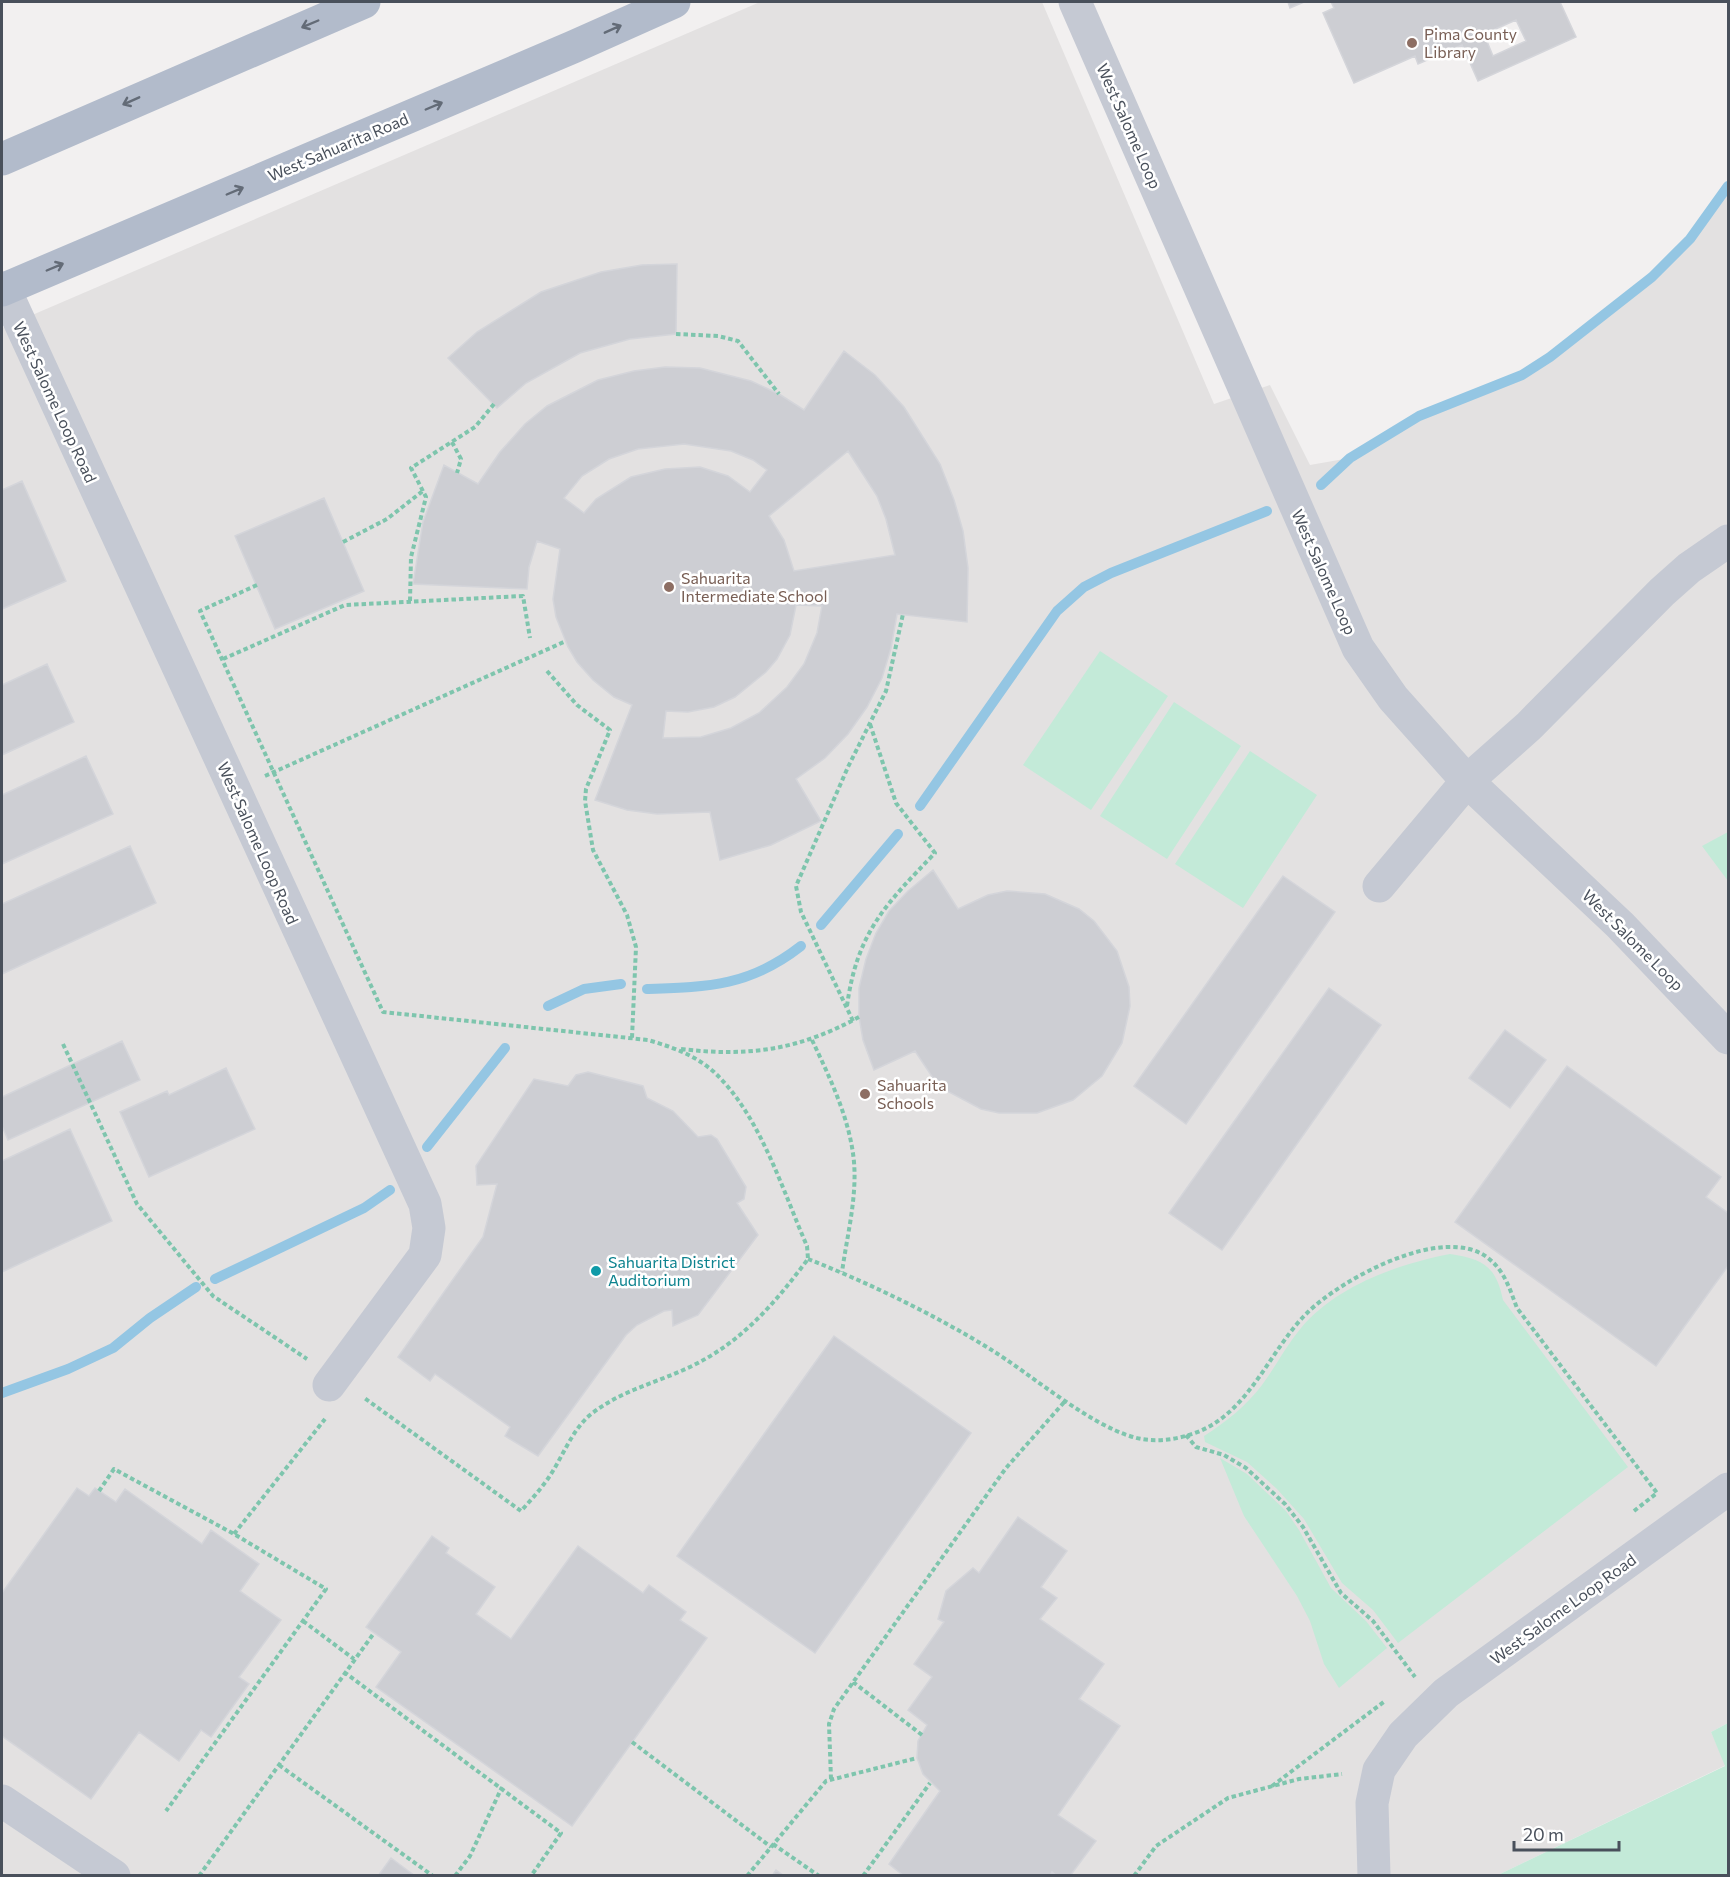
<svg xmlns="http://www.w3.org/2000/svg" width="1730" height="1877" font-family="Commissioner,sans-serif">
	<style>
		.education { fill: #e3e1e1 }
		.green { fill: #c3ead8 }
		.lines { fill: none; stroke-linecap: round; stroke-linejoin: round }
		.stream { stroke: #94c6e3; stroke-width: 10 }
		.building { fill: #cdced3; stroke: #d4d5da; stroke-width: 1.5; fill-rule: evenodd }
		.path { stroke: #7ec5ad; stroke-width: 4; stroke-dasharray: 4.5 3; stroke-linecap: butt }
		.minor { stroke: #c5c9d3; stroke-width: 33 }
		.major { stroke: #b2bbcb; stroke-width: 33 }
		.oneway { stroke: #636b77 }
		.education-dot { fill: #8d6e63; stroke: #fff; stroke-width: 2 }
		.culture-dot { fill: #0f9aa8; stroke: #fff; stroke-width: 2 }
		.labels { text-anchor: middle; stroke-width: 5; stroke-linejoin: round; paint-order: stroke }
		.education-label { font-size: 16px; fill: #785e54; stroke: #fff; text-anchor: start }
		.street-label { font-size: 16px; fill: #49505b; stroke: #fff }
		.culture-label { font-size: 16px; fill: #0d838f; stroke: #fff; text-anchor: start }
	</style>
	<rect width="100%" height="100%" fill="#f2f0f0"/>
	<!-- education -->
	<path class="education" d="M760 2H1042L1214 404 1270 385 1310 465 1350 458 1419 416 1522 375 1550 357 1652 277 1690 239 1728 186V1723L1711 1732 1726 1765 1498 1875H2V328Z"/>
	<!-- green -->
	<path class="green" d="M1100 651 1168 696 1091 810 1023 765Z
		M1174 702 1241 746 1167 859 1100 816Z
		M1250 751 1317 795 1243 908 1175 864Z
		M1728 832V881L1702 846Z
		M1450 1254C1483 1259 1496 1266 1503 1300L1628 1467 1398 1643 1373 1610 1342 1583 1304 1519 1277 1489 1247 1462 1205 1442 1204 1436C1226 1422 1246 1406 1262 1385 1276 1366 1286 1346 1301 1328 1336 1286 1398 1264 1450 1254Z
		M1220 1458 1247 1474 1286 1511 1299 1530 1331 1588 1366 1621 1387 1648 1339 1688 1324 1664 1310 1621 1297 1596 1244 1516Z
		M1728 1723V1875H1498L1725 1766 1711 1732Z"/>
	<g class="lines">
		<!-- stream -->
		<path class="stream" d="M1321 485 1350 458 1419 416 1522 375 1550 357 1652 277 1690 239 1728 186
			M920 806 1057 611 1084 587 1111 573 1267 511
			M821 925 898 834
			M647 989C709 987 750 986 801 946
			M548 1006 584 989 621 984
			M427 1147 505 1048
			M215 1279 364 1208 390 1190
			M2 1393 68 1369 113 1348 150 1318 196 1287"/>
	</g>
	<!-- building -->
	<path class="building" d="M1288 2H1304L1290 8Z
		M1331 2H1560L1576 37 1478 81 1462 45 1418 64 1415 56 1354 83 1323 13 1334 8ZM1516 20 1526 41 1493 56 1484 34Z
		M677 264 676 334 630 339 580 353 526 383 497 408 448 358 477 332 541 292 601 272 642 265Z
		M844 351 875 375 904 407 940 464 954 500 963 531 968 568 967 622 897 614 891 648 882 678 867 707 848 734 825 758 796 779 821 821 771 845 720 860 710 812 657 814 627 810 595 800 632 705 614 697 593 680 577 662 568 647 556 617 553 599 560 549 537 541 529 567 527 589 413 584 423 522 444 465 478 484 500 452 525 424 547 406 598 380 634 371 665 367 700 368 751 381 779 394 804 410ZM684 444 731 451 753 460 767 470 750 492 728 476 700 467 665 469 631 477 596 499 584 513 564 498 582 476 609 459 638 449ZM848 451 877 496 886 519 895 555 794 571 784 540 769 516ZM796 605 822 606 817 633 804 664 787 687 759 713 731 728 701 737 663 738 666 711 688 712 714 707 735 697 766 672 777 659 790 635Z
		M22 481 66 581 2 609V490Z
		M324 498 364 591 275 629 235 536Z
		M47 664 74 722 2 755V685Z
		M86 756 113 814 2 864V795Z
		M130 846 156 903 2 974V904Z
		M933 870 958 909 988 895 1007 891 1045 894 1079 909 1094 921 1117 951 1129 987 1130 1006 1122 1043 1102 1076 1073 1100 1037 1113H999L981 1109 947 1091 933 1078 915 1051 874 1070 863 1040 859 1017V988L866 959 876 933 889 911 908 891Z
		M1283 876 1335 912 1186 1124 1134 1086Z
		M1329 988 1381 1025 1222 1250 1169 1213Z
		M1505 1030 1546 1060 1510 1108 1469 1078Z
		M122 1041 140 1080 8 1140 2 1126V1097Z
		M1567 1066 1721 1177 1706 1197 1728 1213V1266L1656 1366 1455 1222Z
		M226 1068 255 1129 149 1177 120 1112 167 1091 169 1095Z
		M588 1072 643 1086 647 1098 673 1111 698 1137 711 1135 717 1139 746 1187 744 1199 737 1203 758 1235 698 1315 673 1326 672 1310 664 1311 637 1325 626 1335 538 1456 505 1436 510 1427 435 1374 430 1381 398 1357 483 1237 497 1184 477 1185 476 1166 534 1079 568 1086 576 1075Z
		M70 1129 112 1221 2 1272V1161Z
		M834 1336 971 1433 815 1653 677 1556Z
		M77 1488 89 1496 95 1488 116 1502 125 1489 202 1544 211 1530 259 1564 240 1591 281 1620 239 1677 249 1684 211 1737 201 1730 179 1761 139 1732 91 1799 2 1736V1593Z
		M1018 1517 1067 1551 1041 1587 1057 1598 1040 1619 1104 1664 1079 1699 1120 1726 1058 1815 1096 1841 1070 1876H1057L1052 1872 1050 1876H904L889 1864 940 1791 923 1774 917 1758 918 1741 927 1725 908 1710 932 1677 914 1664 944 1622 938 1619 946 1591 973 1568 979 1573Z
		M432 1536 449 1548 446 1553 495 1587 476 1614 511 1639 578 1546 643 1593 649 1585 686 1612 680 1620 707 1638 572 1826 376 1687 401 1652 366 1627Z
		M391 1858 415 1876H378Z
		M776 1870 784 1876H772Z"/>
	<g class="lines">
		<!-- path -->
		<path class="path" d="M676 334 718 336 738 341 779 394
			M452 442 461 459 457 473
			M343 542 387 519 424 490
			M257 585 200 611 383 1012 648 1040C672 1047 695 1055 714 1072 760 1115 782 1189 807 1246L808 1259C775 1303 743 1341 692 1366 657 1383 621 1390 590 1415 571 1431 562 1459 547 1480 539 1491 530 1501 521 1511L363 1397
			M410 601 411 557 426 497 411 468 475 427 494 404
			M223 659 345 605 523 596 530 638
			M547 671 577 705 610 730 586 789 585 801 593 850 627 915 636 947 632 1038
			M265 776 566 641
			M847 1006C857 932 886 904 935 853L896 803 870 724
			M853 1021 801 912 796 886 848 767 886 691 903 614
			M812 1040C830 1078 850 1119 854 1162 857 1198 847 1236 842 1272
			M63 1044 137 1204 213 1296 307 1359
			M681 1049C749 1057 799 1050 859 1017
			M808 1259C869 1283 935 1315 990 1349 1032 1375 1088 1424 1133 1437 1153 1443 1175 1440 1195 1433 1250 1413 1269 1350 1308 1312 1342 1279 1443 1223 1488 1258 1505 1271 1510 1290 1517 1308L1657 1493 1634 1511
			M1186 1435 1196 1447 1224 1455 1246 1468 1285 1504 1303 1527 1341 1593 1373 1621 1415 1677
			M99 1491 114 1469 234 1534 326 1589 166 1811
			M234 1534 325 1419
			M303 1621 354 1659
			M344 1672 561 1833 531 1876
			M853 1682 922 1735
			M632 1742 771 1847
			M279 1765 433 1876
			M831 1779 829 1724 834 1709 1006 1468 1066 1400
			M1272 1786 1385 1701
			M773 1844 819 1876
			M199 1876 374 1633
			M455 1876 470 1856 502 1787
			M747 1876 826 1781 917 1758
			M863 1876 930 1783
			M1134 1876 1156 1846 1228 1798 1299 1779 1342 1774"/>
		<!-- minor -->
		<path class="minor" d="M1075 2 1358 648 1393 698 1467 781 1620 925 1728 1038
			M4 288 425 1204 429 1228 425 1255 329 1385
			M1379 886 1467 781 1529 726 1662 592 1689 568 1728 541
			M2 1801 114 1876
			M1374 1876 1372 1803 1379 1770 1403 1735 1446 1693 1728 1489"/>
		<!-- major -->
		<path class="major" d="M2 159 364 2
			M2 290 573 47 674 2"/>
	</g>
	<!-- one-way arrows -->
	<defs><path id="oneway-shaft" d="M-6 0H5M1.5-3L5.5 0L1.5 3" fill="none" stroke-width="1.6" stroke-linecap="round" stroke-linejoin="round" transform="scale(1.5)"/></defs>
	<g class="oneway">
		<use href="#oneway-shaft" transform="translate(310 24) rotate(157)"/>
		<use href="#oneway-shaft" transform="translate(613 29) rotate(-24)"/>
		<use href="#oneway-shaft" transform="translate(131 101) rotate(156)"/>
		<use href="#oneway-shaft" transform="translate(434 106) rotate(-23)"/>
		<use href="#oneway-shaft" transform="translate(235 191) rotate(-23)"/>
		<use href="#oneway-shaft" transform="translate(55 267) rotate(-23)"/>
	</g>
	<!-- markers -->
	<g class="education-dot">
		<circle cx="1412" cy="43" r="6"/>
		<circle cx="669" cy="587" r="6"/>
		<circle cx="865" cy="1094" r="6"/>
	</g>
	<circle class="culture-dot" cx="596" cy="1271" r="6"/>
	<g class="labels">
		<!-- education labels -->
		<g class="education-label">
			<text x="1424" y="40">Pima County<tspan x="1424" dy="18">Library</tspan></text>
			<text x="681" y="584">Sahuarita<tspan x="681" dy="18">Intermediate School</tspan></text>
			<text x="877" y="1091">Sahuarita<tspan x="877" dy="18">Schools</tspan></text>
		</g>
		<!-- street labels -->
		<g class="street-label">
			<text transform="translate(1129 126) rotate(66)" y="6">West Salome Loop</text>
			<text transform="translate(338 147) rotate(-23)" y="6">West Sahuarita Road</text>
			<text transform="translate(55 402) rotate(65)" y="6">West Salome Loop Road</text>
			<text transform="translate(1324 572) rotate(66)" y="6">West Salome Loop</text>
			<text transform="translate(258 843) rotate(66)" y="6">West Salome Loop Road</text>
			<text transform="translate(1633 940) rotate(45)" y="6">West Salome Loop</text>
			<text transform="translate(1563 1609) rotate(-36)" y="6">West Salome Loop Road</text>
		</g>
		<!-- culture labels -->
		<g class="culture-label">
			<text x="608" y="1268">Sahuarita District<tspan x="608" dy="18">Auditorium</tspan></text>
		</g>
	</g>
	<!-- border -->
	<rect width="1730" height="1877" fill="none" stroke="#49505b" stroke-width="6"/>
	<!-- scale -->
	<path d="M1514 1841v9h105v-9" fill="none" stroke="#49505b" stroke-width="3"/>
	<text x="1523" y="1841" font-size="18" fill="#49505b" stroke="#ffffff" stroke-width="4.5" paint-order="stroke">20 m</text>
</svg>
